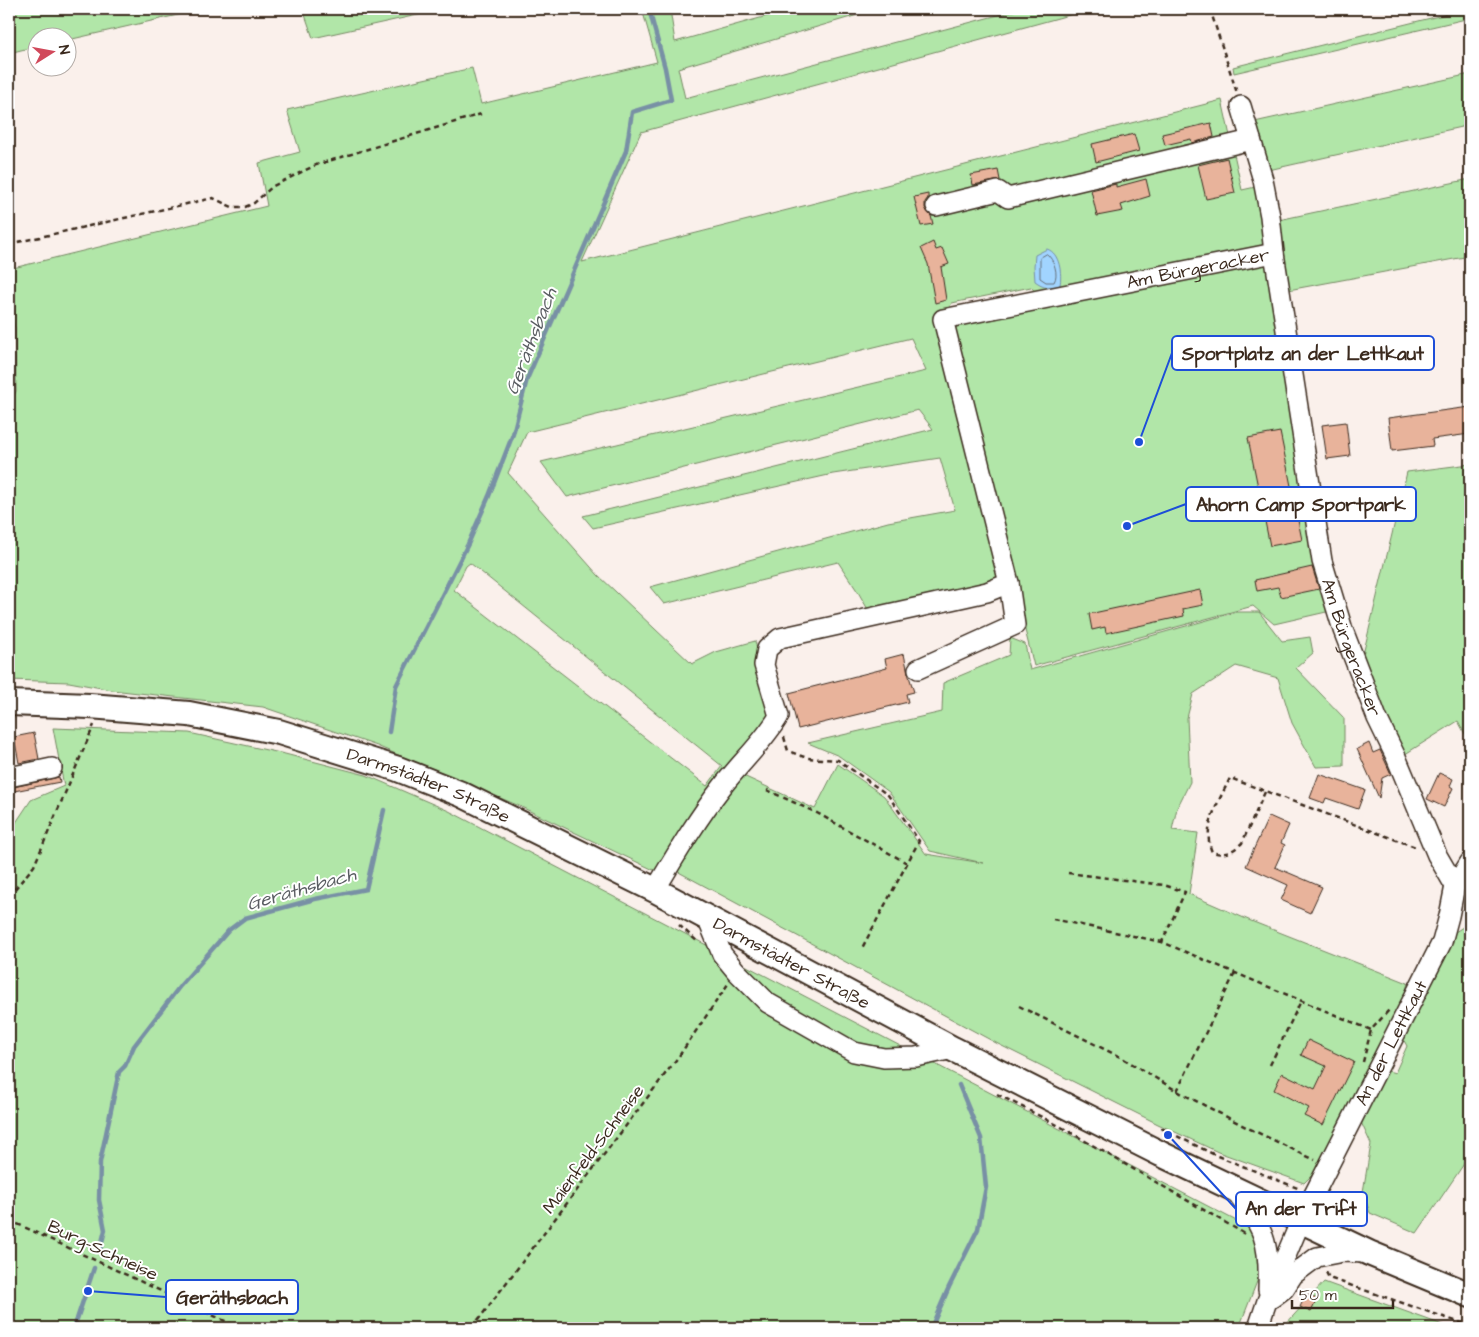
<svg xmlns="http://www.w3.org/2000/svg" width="1479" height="1337" font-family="'Architects Daughter',sans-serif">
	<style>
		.green { fill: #b1e6a8; stroke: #768863; fill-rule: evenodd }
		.water { fill: #a1d4ff; stroke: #7890a5 }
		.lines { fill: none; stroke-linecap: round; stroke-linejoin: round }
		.shore { stroke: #646e78; stroke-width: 1 }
		.stream { stroke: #7890a5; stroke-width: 4.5 }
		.building { fill: #e8b39b; stroke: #3b2a1e }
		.minor-casing { stroke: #3b2a1e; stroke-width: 22 }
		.major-casing { stroke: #3b2a1e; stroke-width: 28 }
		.path { stroke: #3b2a1e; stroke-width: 2.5; stroke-dasharray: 5 4; stroke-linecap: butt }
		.minor { stroke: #fff; stroke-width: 19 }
		.major { stroke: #fff; stroke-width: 24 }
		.labels { text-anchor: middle; stroke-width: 4; stroke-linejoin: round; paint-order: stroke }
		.street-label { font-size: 18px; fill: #3b2a1e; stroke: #fff }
		.water-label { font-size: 19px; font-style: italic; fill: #5a5d62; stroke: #fff }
		.leader { fill: none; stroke: #1d4ed8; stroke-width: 2 }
		.callout-dot { fill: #1d4ed8; stroke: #fff; stroke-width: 2 }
		.callout { fill: #fff; stroke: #1d4ed8; stroke-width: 2 }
		.callout-label { font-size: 19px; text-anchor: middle; font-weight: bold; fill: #3b2a1e }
	</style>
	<rect width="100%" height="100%" fill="#faf0eb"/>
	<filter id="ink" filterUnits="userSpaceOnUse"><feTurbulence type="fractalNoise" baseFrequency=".02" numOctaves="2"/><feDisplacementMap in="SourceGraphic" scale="10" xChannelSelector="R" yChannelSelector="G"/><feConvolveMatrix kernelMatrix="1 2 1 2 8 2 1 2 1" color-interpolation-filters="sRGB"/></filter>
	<g filter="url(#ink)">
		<!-- green -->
		<path class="green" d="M9 9H204L68 40V38H38L37 46 9 53Z
			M303 9H429L431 12 313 38Z
			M642 9H670L675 42 792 9H878L678 68 685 98 1021 9H1091L641 132 582 262 1222 100 1242 190 1260 186 1271 249 1038 295 1031 287 952 303 944 315 1000 577 989 585 870 613 858 592 838 562 664 604 650 587 888 522 955 510 940 458 833 474 593 528 583 516 933 429 918 410 567 497 541 462 926 371 911 338 527 432 508 473 598 575 692 664 716 652 755 641 775 717 660 873 517 805 377 746 263 707 112 690 69 682 9 680V407L16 391 15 328 9 305V269L267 206 259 163 300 152 287 110 472 68 481 104 657 62ZM470 563 722 766 707 786 454 590 466 566Z
			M1467 9H1470V18L1234 73 1233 67Z
			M1470 74V125L1264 171 1250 123Z
			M1470 179V256L1283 291 1274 221Z
			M1270 259 1335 610 1274 624 1253 606 1034 666 948 322Z
			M1470 464V743L1458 721 1402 756 1360 667 1407 472Z
			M1236 612H1259L1282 641 1310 637 1313 653 1296 668 1344 718V766L1316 767 1292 723 1278 678 1236 666 1193 694 1187 718 1190 782 1177 808 1172 830 1198 833 1189 894 1251 921 1408 983 1400 1011 1317 1170 1304 1183 1218 1152 1158 1124 998 1044 673 869 737 773 815 809 838 764 884 796 926 854 983 863 930 851 889 792 839 756 808 743 942 712 943 683 1009 655 1010 638 1025 644 1030 670Z
			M53 728 189 733 285 754 366 775 449 811 1273 1240 1239 1328H9V833L31 800 64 786Z
			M1466 925 1470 929V1155L1417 1233 1370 1213 1363 1192 1371 1144 1360 1120 1385 1070 1395 1073 1407 1046 1402 1037 1452 934Z
			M1324 1282 1451 1328H1288L1284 1326Z"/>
		<!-- water -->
		<path class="water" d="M1047 249C1060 253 1062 274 1060 285 1051 289 1043 287 1035 281L1034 266 1035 255Z"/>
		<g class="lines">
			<!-- shore -->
			<path class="shore" d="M1047 254C1054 260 1059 274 1054 282H1046L1040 278V258Z"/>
			<!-- stream -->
			<path class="stream" d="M389 732 396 686 468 544 489 496 513 434 527 379 626 151 632 112 671 100 665 68 649 9
				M100 1250 105 1230 99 1200 100 1162 119 1072 125 1066 134 1046 180 986 229 930 245 918 315 899 366 889 384 810
				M74 1328 94 1268
				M931 1328 949 1287 978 1229 986 1187 981 1138 959 1085"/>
		</g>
		<!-- building -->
		<path class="building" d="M1211 123 1214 137 1192 143 1191 139 1165 145 1162 134Z
			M1134 134 1139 151 1096 162 1092 144Z
			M1227 158 1235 193 1206 199 1198 165Z
			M998 170 1000 180 973 185 971 175Z
			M1146 179 1150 196 1121 205 1123 211 1097 216 1091 190 1116 184V187Z
			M928 194V198L925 202V208L931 216 933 224 921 226 914 197Z
			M933 242 936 250 942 248 949 264 941 267 946 300 935 303 928 264 921 248Z
			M1470 407V434L1432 439 1433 446 1392 451 1388 418Z
			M1346 422 1350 456 1327 459 1322 425Z
			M1280 432 1302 540 1270 546 1248 438Z
			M1312 567 1319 589 1281 597 1278 587 1257 591 1255 580Z
			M1200 590 1203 605 1183 609 1184 616 1106 633 1105 627 1092 630 1089 614Z
			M904 654 908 673 914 692 906 694 908 702 798 729 789 693 887 668 885 659Z
			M34 733 39 759 19 763 14 737Z
			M1369 743 1373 753 1380 750 1391 774 1382 778 1379 798 1357 749Z
			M1439 773 1453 779 1450 786 1453 788 1444 807 1427 799Z
			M1319 774 1365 790 1358 809 1326 798 1324 803 1310 798Z
			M59 777 60 782 9 792V788Z
			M1269 816 1289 825 1281 843 1285 845 1275 867 1322 887 1310 913 1281 900 1288 885 1246 866Z
			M1308 1040 1354 1062 1323 1125 1304 1116 1309 1108 1274 1090 1282 1073 1315 1089 1326 1066 1301 1055Z
			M1306 1294 1317 1299 1311 1312 1300 1307Z"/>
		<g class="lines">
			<!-- minor casing -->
			<g class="minor-casing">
				<g id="minor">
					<path id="s1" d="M1241 106 1263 180 1270 216 1274 253 1322 561 1343 630 1377 718 1396 757 1437 855 1455 886"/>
					<path d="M936 206 998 191 1008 198 1251 140"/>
					<path id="s2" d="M918 669 1015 625 1009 583 943 319 1274 253"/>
					<path d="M9 777 52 768"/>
					<path d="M655 890C676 855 697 819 722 787 740 763 763 743 779 716L764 665 767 649 780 638 987 592 1009 583"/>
					<path d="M707 918 722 954 736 971 768 1003 854 1052 884 1058 916 1057 953 1049"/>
					<path d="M1234 1189C1264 1230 1270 1239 1268 1290"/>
					<path d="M1272 1298 1284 1289 1293 1275 1317 1257 1343 1252 1365 1253"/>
					<path id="s3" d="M1258 1328 1267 1301 1301 1220 1442 942 1449 916 1455 886 1470 862"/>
				</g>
			</g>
			<!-- major casing -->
			<g class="major-casing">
				<g id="major">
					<path id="s4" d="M9 703 90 706 189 714 279 732 398 769 461 794 655 890 953 1049 1161 1154 1369 1253 1470 1295"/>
				</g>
			</g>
			<!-- path -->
			<path class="path" d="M1210 9 1237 93
				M9 244 213 198 232 207H245L254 203 273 186 316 165 481 114
				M9 331 11 363 9 385
				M784 737 788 751 807 758 838 760 888 795 919 841 861 950
				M767 790 817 813 907 863
				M1265 792 1242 843C1232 852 1225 856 1212 852 1201 827 1220 800 1230 778L1418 848
				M1068 873 1164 885 1185 892 1162 942
				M9 896 34 866 94 725
				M1463 918 1470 919
				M1053 919 1162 942 1371 1030
				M679 925 699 943
				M1019 1006 1124 1059 1177 1091 1246 1127 1315 1160
				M1363 1062 1371 1030 1389 1010
				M1270 1065 1301 1001
				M1177 1091 1235 973
				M997 1094 1063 1128 1245 1234
				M1161 1128 1215 1155 1300 1189
				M1328 1201 1333 1204 1329 1213
				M9 1220 240 1328
				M1326 1272 1329 1278 1470 1326
				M472 1328 679 1056 728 984"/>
			<!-- minor -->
			<use href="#minor" class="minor"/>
			<!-- major -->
			<use href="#major" class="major"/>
		</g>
	</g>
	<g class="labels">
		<!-- street labels -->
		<g class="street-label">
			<text dy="6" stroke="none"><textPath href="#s2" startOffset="681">Am Bürgeracker</textPath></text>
			<text dy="6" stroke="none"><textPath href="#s1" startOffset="554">Am Bürgeracker</textPath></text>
			<text dy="6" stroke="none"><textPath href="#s4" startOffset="431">Darmstädter Straße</textPath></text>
			<text dy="6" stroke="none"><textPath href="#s4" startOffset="836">Darmstädter Straße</textPath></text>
			<text dy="6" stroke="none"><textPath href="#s3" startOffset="315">An der Lettkaut</textPath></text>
			<text transform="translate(593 1149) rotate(-53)" y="6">Maienfeld-Schneise</text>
			<text transform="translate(103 1250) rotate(25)" y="6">Burg-Schneise</text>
		</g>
		<!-- water labels -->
		<g class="water-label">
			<text transform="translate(530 341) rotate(-69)" y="7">Geräthsbach</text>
			<text transform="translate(301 888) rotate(-16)" y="7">Geräthsbach</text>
		</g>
	</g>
	<!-- callouts -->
	<path class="leader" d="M1139 442L1172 353M1127 526L1186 504M1168 1135L1236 1209M88 1291L166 1297"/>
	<g class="callout-dot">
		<circle cx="1139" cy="442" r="5"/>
		<circle cx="1127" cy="526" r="5"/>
		<circle cx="1168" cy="1135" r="5"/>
		<circle cx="88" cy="1291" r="5"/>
	</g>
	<g class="callout">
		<rect x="1172" y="336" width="262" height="34" rx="5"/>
		<rect x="1186" y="487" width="230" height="34" rx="5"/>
		<rect x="1236" y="1192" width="131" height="34" rx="5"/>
		<rect x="166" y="1280" width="132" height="34" rx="5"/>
	</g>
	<g class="callout-label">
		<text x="1303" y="360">Sportplatz an der Lettkaut</text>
		<text x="1301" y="511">Ahorn Camp Sportpark</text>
		<text x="1301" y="1215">An der Trift</text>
		<text x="232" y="1304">Geräthsbach</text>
	</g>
	<!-- margin -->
	<rect width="1479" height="1337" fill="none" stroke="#fff" stroke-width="30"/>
	<rect x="15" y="15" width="1449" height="1307" fill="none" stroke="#3b2a1e" stroke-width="2" filter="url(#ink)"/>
	<!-- north arrow -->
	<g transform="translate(52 52) rotate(79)"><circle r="24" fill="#ffffff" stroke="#b1aaa5"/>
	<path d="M0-4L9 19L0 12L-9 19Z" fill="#d1495b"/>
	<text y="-8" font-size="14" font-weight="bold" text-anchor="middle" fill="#3b2a1e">N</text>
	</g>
	<!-- scale -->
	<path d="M1292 1300v8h101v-8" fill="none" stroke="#3b2a1e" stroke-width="2.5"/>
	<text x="1299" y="1300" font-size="15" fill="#3b2a1e" stroke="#ffffff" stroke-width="4" paint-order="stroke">50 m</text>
</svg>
